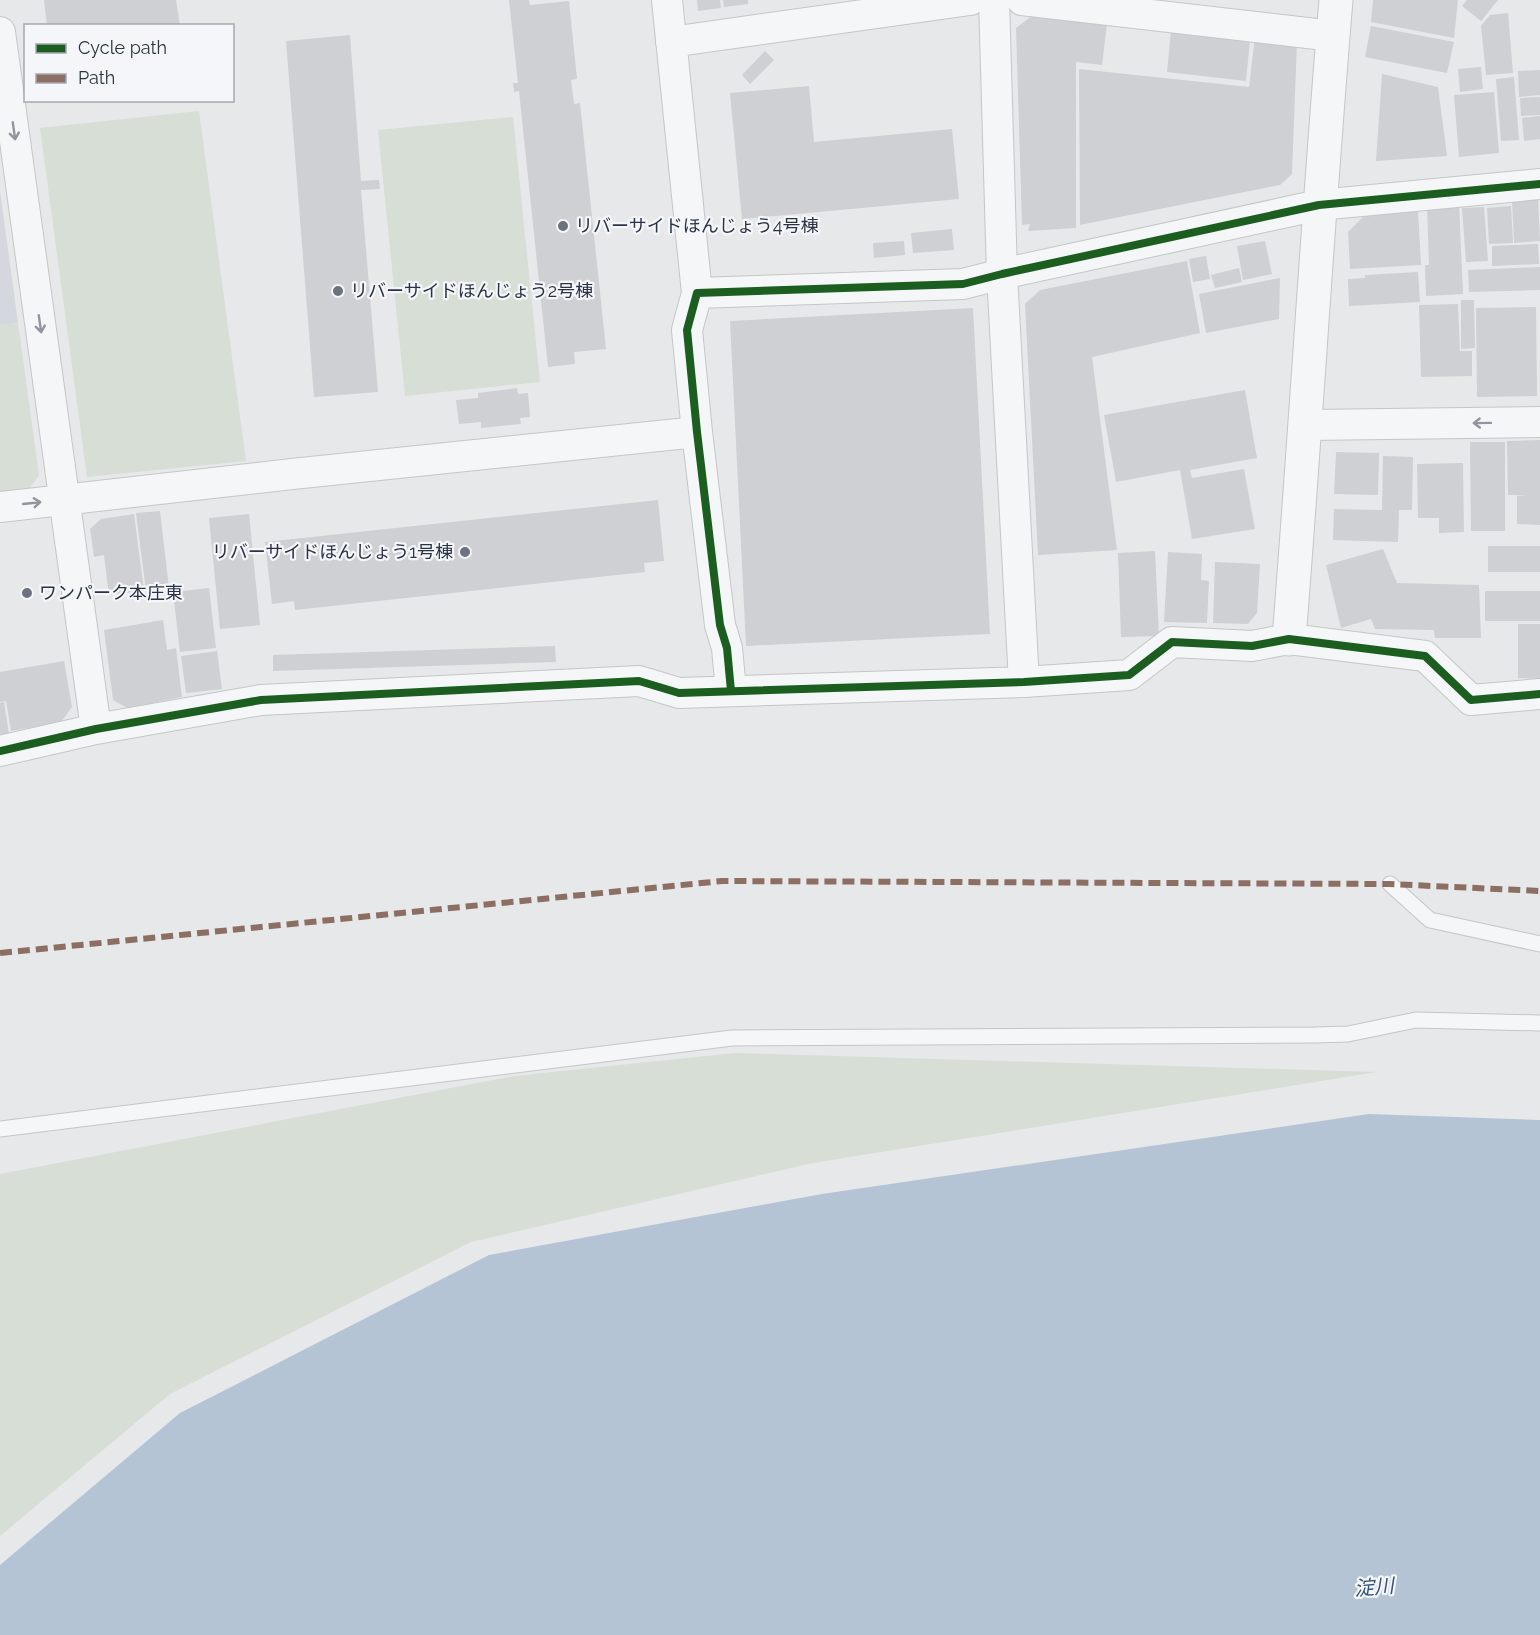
<svg xmlns="http://www.w3.org/2000/svg" width="1540" height="1635" font-family="Raleway,'Noto Sans JP',sans-serif">
	<style>
		.built { fill: #d4d7dd }
		.green { fill: #d6ded6 }
		.water { fill: #b4c4d5 }
		.building { fill: #ced0d3 }
		.lines { fill: none; stroke-linecap: round; stroke-linejoin: round }
		.service-casing { stroke: #c4c6c8; stroke-width: 17 }
		.minor-casing { stroke: #c4c6c8; stroke-width: 32 }
		.tertiary-casing { stroke: #c4c6c8; stroke-width: 35 }
		.service { stroke: #f5f6f7; stroke-width: 15 }
		.minor { stroke: #f5f6f7; stroke-width: 30 }
		.tertiary { stroke: #f5f6f7; stroke-width: 33 }
		.quiet { stroke: #8d6e63; stroke-width: 6; stroke-dasharray: 12 6; stroke-linecap: butt }
		.cycleway-casing { stroke: #f4f6f9; stroke-width: 11 }
		.cycleway { stroke: #1b5e20; stroke-width: 8 }
		.oneway { stroke: #90959e }
		.poi-dot { fill: #6c737f; stroke: #f4f6f9; stroke-width: 2 }
		.labels { text-anchor: middle; stroke-width: 4.5; stroke-linejoin: round; paint-order: stroke }
		.poi-label { font-size: 18px; fill: #2b3445; stroke: #f4f6f9; text-anchor: start }
		.water-label { font-size: 20px; font-style: italic; fill: #34527a; stroke: #f4f6f9 }
	</style>
	<rect width="100%" height="100%" fill="#e6e8ea"/>
	<!-- built -->
	<path class="built" d="M0 191 18 323 0 325Z"/>
	<!-- green -->
	<path class="green" d="M199 111 246 461 87 477 40 128Z
		M513 117 540 382 405 396 378 130Z
		M18 323 39 475 29 489 0 492V325Z
		M735 1053 1377 1072 813 1163 471 1242 170 1394 0 1536V1174L514 1076Z"/>
	<!-- water -->
	<path class="water" d="M1369 1114 1540 1120V1635H0V1565L180 1413 489 1255 822 1194Z"/>
	<!-- building -->
	<path class="building" d="M44 0H176L180 26H47Z
		M509 0H529L530 5 569 1 577 79 571 80 574 104 580 103 606 349 574 352 575 364 548 367 519 91 514 92 513 83H518Z
		M697 0H720L721 8 698 11Z
		M723 0H748V4L724 7Z
		M1373 0H1458L1454 38 1371 22Z
		M1467 0H1498L1481 21 1462 6Z
		M1508 13 1513 73 1486 75 1481 26 1490 15Z
		M1033 15 1107 24 1102 65 1076 62V228L1028 231 1030 224 1022 225 1016 28Z
		M1371 26 1454 42 1447 73 1365 57Z
		M1171 31 1250 40 1246 81 1167 72Z
		M350 35 361 181 379 180 380 189 361 190 378 392 314 397 286 41Z
		M1255 37 1297 42 1292 174 1280 185 1080 225 1079 69 1249 87Z
		M765 51 774 60 750 84 742 75Z
		M1481 67 1483 89 1460 92 1458 69Z
		M1540 70V95L1519 97 1518 71Z
		M1382 74 1438 87 1447 156 1376 161Z
		M1514 77 1519 140 1501 141 1496 79Z
		M809 86 814 142 952 129 959 199 742 219 730 93Z
		M1494 92 1499 153 1459 157 1454 95Z
		M1540 97V115L1521 116 1520 98Z
		M1540 116V139L1524 141 1522 118Z
		M1538 199 1540 241 1514 243 1512 200Z
		M1459 204 1463 294 1426 296 1425 265H1429L1427 206Z
		M1511 206 1513 243 1489 244 1487 208Z
		M1484 207 1488 261 1466 262 1462 208Z
		M1418 210 1421 265 1350 269 1348 232 1368 212Z
		M952 229 954 250 913 253 911 233Z
		M904 241 905 255 874 258 873 243Z
		M1265 241 1272 274 1243 280 1237 246Z
		M1538 244 1539 264 1492 266V246Z
		M1206 256 1210 279 1193 282 1189 259Z
		M1187 261 1200 333 1092 357 1117 550 1038 555 1025 304 1040 290Z
		M1540 267V290L1469 292 1468 270Z
		M1239 268 1242 282 1215 288 1211 275Z
		M1418 272 1420 302 1349 306 1348 279 1365 278V275Z
		M1280 278 1279 319 1206 333 1199 294Z
		M1461 300H1474L1475 348 1461 349Z
		M1458 304 1460 351H1472V376L1421 377 1419 305Z
		M1536 307 1537 396 1477 397 1476 308Z
		M973 308 990 634 746 646 730 321Z
		M517 388 518 394 528 393 530 417 520 418 521 424 481 428V422L459 424 456 400 478 398V393Z
		M1245 390 1257 458 1190 470 1192 478 1244 469 1255 529 1192 539 1180 470 1116 482 1104 415Z
		M1540 440V525L1517 524V496L1526 495H1508L1507 441Z
		M1470 442H1505V531H1471Z
		M1336 452 1379 453 1378 495 1334 494Z
		M1383 456 1413 457 1412 510H1399L1398 542 1333 540 1334 509 1382 510Z
		M1463 463 1464 532 1439 533V518H1418L1417 464Z
		M658 500 664 561 644 563 645 572 295 610 294 601 272 604 265 542Z
		M160 511 169 588 146 591 136 513Z
		M134 514 144 591 109 595 104 555 94 557 90 529 101 519Z
		M249 514 260 625 220 629 209 518Z
		M1488 546H1540V572H1488Z
		M1383 549 1397 583 1479 585 1481 638H1435L1434 630 1375 629 1371 619 1341 628 1326 565Z
		M1155 551 1159 636 1121 637 1118 553Z
		M1168 552 1202 554 1201 580 1209 581 1207 623 1164 622Z
		M1215 562 1260 564 1257 613 1248 624 1213 623Z
		M209 588 216 648 180 652 173 592Z
		M1485 591H1540V621H1485Z
		M163 620 167 650 176 648 182 697 127 708 113 700 104 630Z
		M1518 624H1540V679L1518 678Z
		M555 646 556 662 273 671V655Z
		M217 651 222 689 186 693 181 656Z
		M64 661 72 707 61 722 11 731 6 701 0 702V672Z
		M4 702 9 734 0 735V703Z"/>
	<g class="lines">
		<!-- service casing -->
		<g class="service-casing">
			<path id="service" d="M1390 884 1430 920 1540 944
				M0 1129 732 1038 1315 1035 1348 1034 1416 1020 1540 1023"/>
		</g>
		<!-- minor casing -->
		<g class="minor-casing">
			<path id="minor" d="M667 0 697 293
				M994 0 1002 274 1024 682
				M1022 0 1333 36
				M0 32 96 729
				M671 42 970 0
				M1306 425 1540 422
				M0 507 292 474 697 432
				M731 691 727 648 720 625 697 432 687 330 697 293 963 284 1002 274 1319 205 1540 184
				M0 751 96 729 261 700 639 681 679 693 1024 682 1129 675 1172 642 1252 646 1289 639 1425 656 1471 700 1540 694"/>
		</g>
		<!-- tertiary casing -->
		<g class="tertiary-casing">
			<path id="tertiary" d="M1289 639C1306 426 1318 213 1336 0"/>
		</g>
		<!-- service -->
		<use href="#service" class="service"/>
		<!-- minor -->
		<use href="#minor" class="minor"/>
		<!-- tertiary -->
		<use href="#tertiary" class="tertiary"/>
		<!-- quiet -->
		<path class="quiet" d="M0 953 722 881 1390 884 1540 891"/>
		<!-- cycleway casing -->
		<g class="cycleway-casing">
			<path id="cycleway" d="M731 691 727 648 720 625 697 432 687 330 697 293 963 284 1002 274 1319 205 1540 184
				M0 751 96 729 261 700 639 681 679 693 1024 682 1129 675 1172 642 1252 646 1289 639 1425 656 1471 700 1540 694"/>
		</g>
		<!-- cycleway -->
		<use href="#cycleway" class="cycleway"/>
	</g>
	<!-- one-way arrows -->
	<defs><path id="oneway-shaft" d="M-6 0H5M1.5-3L5.5 0L1.5 3" fill="none" stroke-width="1.6" stroke-linecap="round" stroke-linejoin="round" transform="scale(1.5)"/></defs>
	<g class="oneway">
		<use href="#oneway-shaft" transform="translate(14 131) rotate(82)"/>
		<use href="#oneway-shaft" transform="translate(40 324) rotate(82)"/>
		<use href="#oneway-shaft" transform="translate(1482 423) rotate(179)"/>
		<use href="#oneway-shaft" transform="translate(32 503) rotate(-6)"/>
	</g>
	<!-- markers -->
	<g class="poi-dot">
		<circle cx="563" cy="226" r="6"/>
		<circle cx="338" cy="291" r="6"/>
		<circle cx="465" cy="552" r="6"/>
		<circle cx="27" cy="593" r="6"/>
	</g>
	<g class="labels">
		<!-- poi labels -->
		<g class="poi-label">
			<text x="575" y="232">リバーサイドほんじょう4号棟</text>
			<text x="350" y="297">リバーサイドほんじょう2号棟</text>
			<text x="453" y="558" text-anchor="end">リバーサイドほんじょう1号棟</text>
			<text x="39" y="599">ワンパーク本庄東</text>
		</g>
		<!-- water labels -->
		<g class="water-label">
			<text transform="translate(1374 1587) rotate(-5)" y="7">淀川</text>
		</g>
	</g>
	<!-- legend -->
	<rect x="24" y="24" width="210" height="78" fill="#f4f6f9" stroke="#a4a8b1" stroke-width="1.5"/>
	<rect x="36" y="44" width="30" height="9" fill="#1b5e20" stroke="#a4a8b1" stroke-width="1.5"/>
	<text x="78" y="54" font-size="18" fill="#2b3445">Cycle path</text>
	<rect x="36" y="74" width="30" height="9" fill="#8d6e63" stroke="#a4a8b1" stroke-width="1.5"/>
	<text x="78" y="84" font-size="18" fill="#2b3445">Path</text>
</svg>
